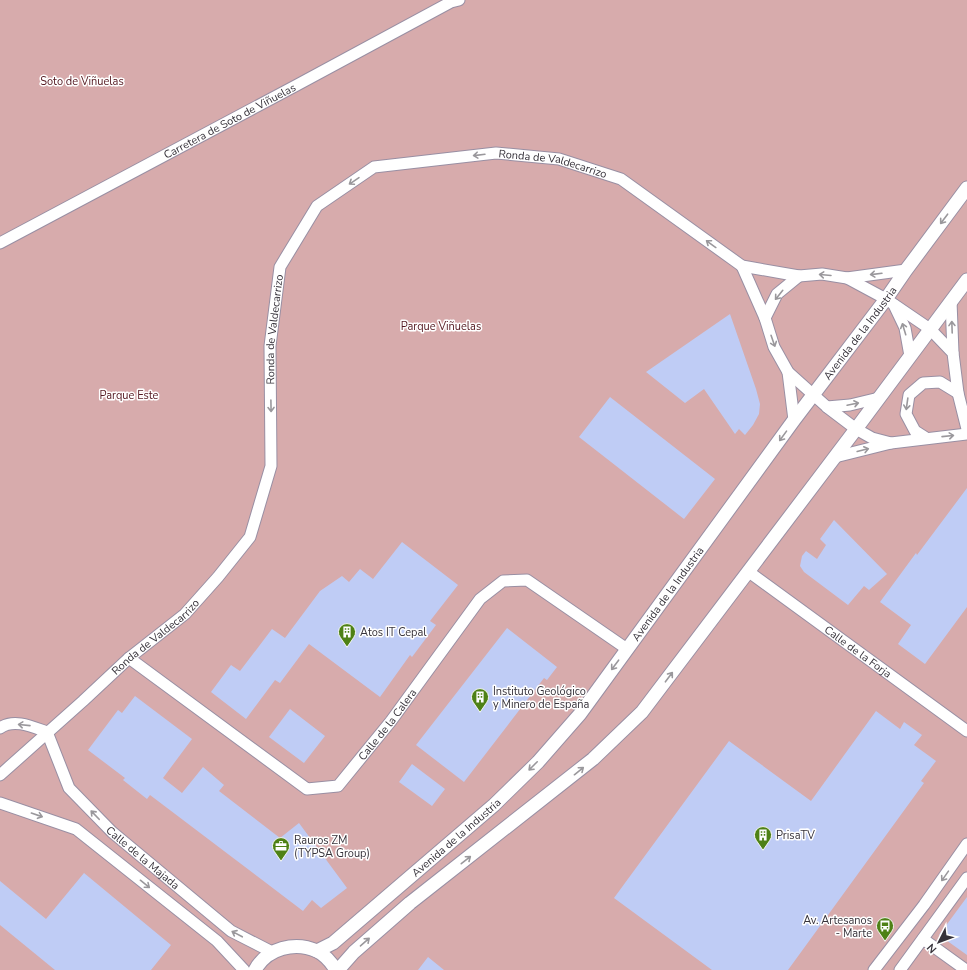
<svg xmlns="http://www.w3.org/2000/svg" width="967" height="970" font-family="'Nunito Sans',sans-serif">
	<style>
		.green { fill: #d7abac }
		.building { fill: #bfccf5 }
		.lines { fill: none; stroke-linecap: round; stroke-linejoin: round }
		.minor-casing { stroke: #998fa3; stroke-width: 13 }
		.tertiary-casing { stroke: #998fa3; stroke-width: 15 }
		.minor { stroke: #fff; stroke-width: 11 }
		.tertiary { stroke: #fff; stroke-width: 13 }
		.oneway { stroke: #9a989c }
		.labels { text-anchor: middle; stroke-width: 3; stroke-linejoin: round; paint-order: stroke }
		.park-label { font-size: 11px; fill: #53171f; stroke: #fff }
		.street-label { font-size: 11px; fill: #36323a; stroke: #fff }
		.poi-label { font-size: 11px; fill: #36323a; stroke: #fff; text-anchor: start }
	</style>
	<rect width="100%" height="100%" fill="#e9dff5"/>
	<!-- green -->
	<path class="green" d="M0 0H967V970H0Z"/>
	<!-- building -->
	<path class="building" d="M730 314 756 389 760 404 759 414 753 425 745 435 739 429 735 434 704 389 685 403 646 372Z
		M610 397 715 479 684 519 579 437Z
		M967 488V607L925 664 898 644 911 625 880 602 916 553 917 555Z
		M834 520 887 574 869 590 864 586 848 605 804 572 800 566 802 556 806 551 817 559 826 545 820 539Z
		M402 542 458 585 430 621 436 625 412 657 410 655 380 697 309 644 280 683 275 680 246 719 211 692 231 665 240 671 272 629 285 638 320 591 342 576 349 582 360 569 373 579Z
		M507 628 557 667 547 680 544 678 464 782 416 745Z
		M135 696 192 739 163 778 182 793 203 767 224 785 219 791 280 838 299 823 347 888 321 908 312 900 303 911 150 795 147 799 123 780 125 778 88 750 118 710 122 713Z
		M290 709 325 736 304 763 269 737Z
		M876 711 900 729 904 722 922 735 914 745 936 761 921 781 924 783 788 970H712L614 898 729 741 811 801Z
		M412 764 445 789 432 806 399 782Z
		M84 873 171 945 151 970H55L0 925V881L46 919Z
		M967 897V955L939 935Z
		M428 957 444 970H418Z"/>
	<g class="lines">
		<!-- minor casing -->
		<g class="minor-casing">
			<g id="minor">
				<path id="s1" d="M0 243 297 85 451 2 459 0"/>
				<path d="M742 266 765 318 774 347 788 372 827 407 856 429 872 438 891 443 967 434"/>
				<path d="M847 278 906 270"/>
				<path d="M951 301 953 353"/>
				<path d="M894 305 905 328 910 356"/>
				<path d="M765 318 777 294 799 276"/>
				<path d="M788 372 794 420"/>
				<path d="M827 407 850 405 879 398"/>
				<path d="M926 438 915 431 906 414 909 395 923 383 940 382 958 393"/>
				<path d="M835 457 891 443"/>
				<path id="s2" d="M749 572 967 731"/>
				<path id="s3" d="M129 658 307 789 338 786 391 721 480 599 503 581 527 580 627 649"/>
				<path id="s4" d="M0 728C14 718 33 727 47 732L69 788 112 832 231 931 272 952"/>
				<path id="s5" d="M0 775 83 701 129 658 185 614 218 577 250 537 271 466 270 346 280 267 317 206 374 167 496 153 559 159 621 179 742 266 799 276 822 274 847 278 886 299 930 329 953 353 958 393 967 429"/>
				<path d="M0 803 76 829 217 941 244 970"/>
				<path d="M923 939 966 970"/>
				<path d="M874 970 924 905 967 844"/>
				<path d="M900 970 967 878"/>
			</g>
		</g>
		<!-- tertiary casing -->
		<g class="tertiary-casing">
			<g id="tertiary">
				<path id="s6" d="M317 951 333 943 494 805 538 762 580 714 794 420 886 299 906 270 967 188"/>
				<path d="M255 970C267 948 295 941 317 951 325 955 331 962 336 970"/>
				<path d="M338 970 354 952 410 903 593 759 642 712 856 429 967 280"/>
			</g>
		</g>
		<!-- minor -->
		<use href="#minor" class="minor"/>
		<!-- tertiary -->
		<use href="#tertiary" class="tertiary"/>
	</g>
	<!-- one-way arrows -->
	<defs><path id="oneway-shaft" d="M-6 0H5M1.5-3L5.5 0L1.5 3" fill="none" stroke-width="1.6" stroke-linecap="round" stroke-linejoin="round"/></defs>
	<g class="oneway">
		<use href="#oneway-shaft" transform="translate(479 155) rotate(173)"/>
		<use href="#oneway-shaft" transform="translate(354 181) rotate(146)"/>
		<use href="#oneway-shaft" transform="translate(944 219) rotate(127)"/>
		<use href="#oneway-shaft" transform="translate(711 244) rotate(-144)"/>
		<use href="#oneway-shaft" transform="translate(876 274) rotate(173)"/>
		<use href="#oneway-shaft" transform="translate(825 275) rotate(-175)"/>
		<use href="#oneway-shaft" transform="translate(779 295) rotate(129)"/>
		<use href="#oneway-shaft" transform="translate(952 327) rotate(-92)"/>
		<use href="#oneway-shaft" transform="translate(904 329) rotate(-107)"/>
		<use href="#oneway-shaft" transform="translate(773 341) rotate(71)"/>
		<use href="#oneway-shaft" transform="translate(853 404) rotate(-12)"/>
		<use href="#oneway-shaft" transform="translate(907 404) rotate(98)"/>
		<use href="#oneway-shaft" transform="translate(271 406) rotate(89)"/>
		<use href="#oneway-shaft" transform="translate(783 436) rotate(126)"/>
		<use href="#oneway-shaft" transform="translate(948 436) rotate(-6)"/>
		<use href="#oneway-shaft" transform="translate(863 450) rotate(-14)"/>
		<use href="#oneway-shaft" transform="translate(615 665) rotate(127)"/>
		<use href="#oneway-shaft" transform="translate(669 677) rotate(-53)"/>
		<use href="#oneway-shaft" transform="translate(24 725) rotate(-174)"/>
		<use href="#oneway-shaft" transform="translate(533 766) rotate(135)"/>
		<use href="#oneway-shaft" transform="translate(579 771) rotate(-39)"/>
		<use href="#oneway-shaft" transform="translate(37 815) rotate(19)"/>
		<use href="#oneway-shaft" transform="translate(95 815) rotate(-134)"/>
		<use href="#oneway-shaft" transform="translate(466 860) rotate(-38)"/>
		<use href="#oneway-shaft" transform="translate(945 876) rotate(125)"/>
		<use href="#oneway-shaft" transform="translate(145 884) rotate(39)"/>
		<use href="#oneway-shaft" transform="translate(237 934) rotate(-152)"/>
		<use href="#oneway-shaft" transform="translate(365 942) rotate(-41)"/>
	</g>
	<!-- icons -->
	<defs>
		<g id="building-pin" transform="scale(0.9)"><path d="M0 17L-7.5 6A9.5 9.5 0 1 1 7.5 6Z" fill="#4e8116" stroke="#fff"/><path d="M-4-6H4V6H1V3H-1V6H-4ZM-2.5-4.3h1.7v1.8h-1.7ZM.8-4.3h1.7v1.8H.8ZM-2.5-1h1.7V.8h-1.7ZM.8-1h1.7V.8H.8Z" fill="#fff"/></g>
		<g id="office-pin" transform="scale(0.9)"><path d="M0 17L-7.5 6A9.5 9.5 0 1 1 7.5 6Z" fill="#4e8116" stroke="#fff"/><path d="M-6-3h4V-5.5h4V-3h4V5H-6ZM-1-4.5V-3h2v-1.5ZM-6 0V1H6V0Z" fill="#fff"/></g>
		<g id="bus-pin" transform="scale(0.9)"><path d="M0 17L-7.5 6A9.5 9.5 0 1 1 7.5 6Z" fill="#4e8116" stroke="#fff"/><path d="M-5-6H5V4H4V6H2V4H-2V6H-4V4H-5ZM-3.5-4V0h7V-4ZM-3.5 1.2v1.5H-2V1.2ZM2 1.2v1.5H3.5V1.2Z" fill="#fff"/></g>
	</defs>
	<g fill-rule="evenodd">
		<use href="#building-pin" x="347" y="632"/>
		<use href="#building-pin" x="480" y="697"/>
		<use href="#building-pin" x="763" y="835"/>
		<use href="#office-pin" x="281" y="846"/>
		<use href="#bus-pin" x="885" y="926"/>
	</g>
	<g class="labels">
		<!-- park labels -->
		<g class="park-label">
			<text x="82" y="85">Soto de Viñuelas</text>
			<text x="441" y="330">Parque Viñuelas</text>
			<text x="129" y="399">Parque Este</text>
		</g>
		<!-- street labels -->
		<g class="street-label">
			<text dy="4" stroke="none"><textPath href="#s1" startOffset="260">Carretera de Soto de Viñuelas</textPath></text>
			<text dy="4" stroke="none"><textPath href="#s5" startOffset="941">Ronda de Valdecarrizo</textPath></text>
			<text dy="4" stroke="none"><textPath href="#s5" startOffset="557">Ronda de Valdecarrizo</textPath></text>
			<text dy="4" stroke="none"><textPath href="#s6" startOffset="828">Avenida de la Industria</textPath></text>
			<text dy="4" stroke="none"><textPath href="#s6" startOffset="504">Avenida de la Industria</textPath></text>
			<text dy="4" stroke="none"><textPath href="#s5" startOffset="208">Ronda de Valdecarrizo</textPath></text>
			<text dy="4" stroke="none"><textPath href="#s2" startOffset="135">Calle de la Forja</textPath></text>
			<text dy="4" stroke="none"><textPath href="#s3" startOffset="331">Calle de la Calera</textPath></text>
			<text dy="4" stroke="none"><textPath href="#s6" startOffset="180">Avenida de la Industria</textPath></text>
			<text dy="4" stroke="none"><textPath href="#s4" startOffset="211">Calle de la Majada</textPath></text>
		</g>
		<!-- poi labels -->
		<g class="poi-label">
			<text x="360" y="636">Atos IT Cepal</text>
			<text x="493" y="695">Instituto Geológico<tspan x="493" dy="13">y Minero de España</tspan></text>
			<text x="776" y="839">PrisaTV</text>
			<text x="294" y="844">Rauros ZM<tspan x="294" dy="13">(TYPSA Group)</tspan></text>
			<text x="872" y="924" text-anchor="end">Av. Artesanos<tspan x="872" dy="13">- Marte</tspan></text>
		</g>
	</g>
	<!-- north arrow -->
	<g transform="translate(939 942) rotate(228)" stroke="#ffffff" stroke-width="3" paint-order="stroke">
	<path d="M0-3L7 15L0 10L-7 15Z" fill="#36323a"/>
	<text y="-6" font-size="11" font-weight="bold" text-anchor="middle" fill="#36323a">N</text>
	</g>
</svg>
